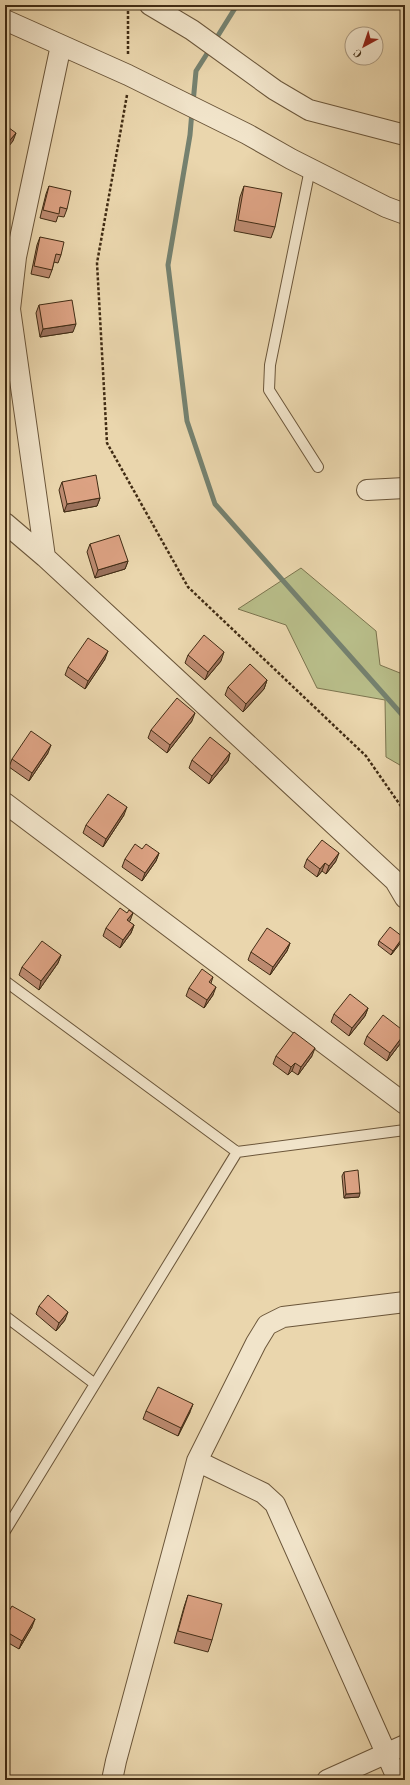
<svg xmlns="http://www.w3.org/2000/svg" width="410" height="1785" font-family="'Old Standard TT',serif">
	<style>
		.green { fill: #b8bd89; stroke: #7c744e }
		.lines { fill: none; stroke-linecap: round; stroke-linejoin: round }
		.stream { stroke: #75816f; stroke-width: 5 }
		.lane-casing { stroke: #6b563a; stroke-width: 12 }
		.street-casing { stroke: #6b563a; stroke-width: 22 }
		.path { stroke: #412c14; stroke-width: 2.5; stroke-dasharray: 3 2; stroke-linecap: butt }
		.lane { stroke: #f1e4ca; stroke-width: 10 }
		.street { stroke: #f1e4ca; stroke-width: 20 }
		.wall { fill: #bd8b71; stroke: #412c14 }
		.shaded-wall { fill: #9a715c; stroke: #412c14 }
		.building { fill: #dca283; stroke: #412c14 }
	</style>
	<rect width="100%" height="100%" fill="#ead6ad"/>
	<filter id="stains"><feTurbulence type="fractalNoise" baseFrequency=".005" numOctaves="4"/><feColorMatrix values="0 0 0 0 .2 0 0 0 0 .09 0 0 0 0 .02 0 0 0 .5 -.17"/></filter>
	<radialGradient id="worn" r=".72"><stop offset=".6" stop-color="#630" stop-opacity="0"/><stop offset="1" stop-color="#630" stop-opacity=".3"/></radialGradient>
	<!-- green -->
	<path class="green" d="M301 568 376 631 380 665 405 675V768L386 757 385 700 317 688 286 625 238 609Z"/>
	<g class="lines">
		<!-- stream -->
		<path class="stream" d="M214 42 237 5
			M193 103 196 71 210 49
			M192 111 190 135 168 265 187 421 215 504 405 718"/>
		<!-- lane casing -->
		<g class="lane-casing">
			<path id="lane" d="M310 169 270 365 269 390 318 467
				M5 981 237 1152
				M5 1316 95 1384
				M5 1531 237 1152 405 1130"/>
		</g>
		<!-- street casing -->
		<g class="street-casing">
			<path id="street" d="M150 5 192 30 275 90 309 110 405 135
				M5 20 128 75 247 134 291 159 386 207 405 214
				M367 490 405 488
				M5 523 45 557 395 881 405 898
				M45 557 10 309 16 257 61 45
				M5 803 405 1104
				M197 1461 263 1493 275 1504 398 1780
				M112 1780 116 1761 197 1461 256 1343 267 1325 283 1317 405 1302
				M327 1780 405 1745"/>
		</g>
		<!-- path -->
		<path class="path" d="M128 54V5
			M127 95 97 263 107 443 188 587 366 756 405 812"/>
		<!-- lane -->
		<use href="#lane" class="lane"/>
		<!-- street -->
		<use href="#street" class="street"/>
	</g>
	<!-- wall -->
	<path class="wall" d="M49 186 67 209 64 217 58 216 56 222 40 218 46 194Z
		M244 186 275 227 271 238 234 231 240 197Z
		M40 237 61 255 58 263 54 262 52 270 49 278 31 274 37 245Z
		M39 305 73 332 40 337 36 313Z
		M62 482 100 498 97 506 64 512 59 490Z
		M90 544 128 561 125 569 95 578 87 552Z
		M188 655 221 661 205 680 185 663Z
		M105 659 85 689 65 675 68 667Z
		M267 680 264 689 243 712 225 695 228 687Z
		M192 721 167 753 148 738 151 730Z
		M48 753 29 781 9 767 12 759Z
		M230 753 228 761 209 784 189 768 192 760Z
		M124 815 103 847 83 833 86 825Z
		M142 849 159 853 156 861 142 881 122 867 125 859Z
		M307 859 336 861 326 874 322 871 317 877 304 867Z
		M130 921 129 922 134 925 131 933 120 948 103 936 106 928Z
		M379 941H402L391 955 378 945Z
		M290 943 287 951 270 975 248 960 251 952Z
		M61 955 58 963 39 990 19 975 22 967Z
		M213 977 211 983 213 995 204 1008 186 996 189 988Z
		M368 1008 365 1016 349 1036 331 1022 334 1014Z
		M367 1036 403 1040 387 1061 364 1044Z
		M276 1056H312L298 1075 292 1071 288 1075 273 1064Z
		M344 1172 359 1197 344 1198 342 1176Z
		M39 1306 65 1320 56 1331 36 1314Z
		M146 1411 190 1412 178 1436 143 1419Z
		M188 1595 212 1640 208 1652 174 1643 184 1607Z
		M5 1618 32 1627 19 1649 5 1641Z"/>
	<!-- shaded-wall -->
	<path class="shaded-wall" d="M16 133 13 141 5 151V146Z
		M76 324 73 332 40 337 43 329Z
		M100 498 97 506 64 512 67 504Z
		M128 561 125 569 95 578 98 570Z
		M108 651 105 659 85 689 88 681Z
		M224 652 221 661 205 680 208 672Z
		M267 680 264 689 243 712 246 704Z
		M195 713 192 721 167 753 170 745Z
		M51 745 48 753 29 781 32 773Z
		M230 753 228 761 209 784 212 776Z
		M127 807 124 815 103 847 106 839Z
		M159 853 156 861 142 881 145 873Z
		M339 853 336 861 326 874 329 866Z
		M325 863 322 871 317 877 320 869Z
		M133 913 130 921 124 928 127 920Z
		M134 925 131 933 120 948 123 940Z
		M403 937 402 941 391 955 393 951Z
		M290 943 287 951 270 975 273 967Z
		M61 955 58 963 39 990 41 981Z
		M216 987 213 995 204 1008 207 1000Z
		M368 1008 365 1016 349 1036 352 1028Z
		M405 1033 403 1040 387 1061 390 1053Z
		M315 1048 312 1056 298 1075 301 1067Z
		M295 1063 292 1071 288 1075 291 1067Z
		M360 1193 359 1197 344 1198 346 1194Z
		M68 1312 65 1320 56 1331 59 1323Z
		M193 1404 190 1412 178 1436 181 1428Z
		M35 1619 32 1627 19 1649 22 1641Z"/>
	<!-- building -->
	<path class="building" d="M5 125 16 133 5 146Z
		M49 186 71 191 67 209 60 207 59 214 43 210Z
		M244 186 282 193 275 227 238 220Z
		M40 237 64 242 61 255 56 254 52 270 34 266Z
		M72 300 76 324 43 329 39 305Z
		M96 475 100 498 67 504 62 482Z
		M119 535 128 561 98 570 90 544Z
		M204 635 224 652 208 672 188 655Z
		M88 638 108 651 88 681 68 667Z
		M250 664 267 680 246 704 228 687Z
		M177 698 195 713 170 745 151 730Z
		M31 731 51 745 32 773 12 759Z
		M210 737 230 753 212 776 192 760Z
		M108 794 127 807 106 839 86 825Z
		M322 840 339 853 329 866 325 863 320 869 307 859Z
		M135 844 142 849 146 844 159 853 145 873 125 859Z
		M120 908 127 913 129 910 133 913 127 920 134 925 123 940 106 928Z
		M390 927 403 937 393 951 379 941Z
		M267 928 290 943 273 967 251 952Z
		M42 941 61 955 41 981 22 967Z
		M202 969 213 977 209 982 216 987 207 1000 189 988Z
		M350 994 368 1008 352 1028 334 1014Z
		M383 1015 405 1032V1033L390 1053 367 1036Z
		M294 1032 315 1048 301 1067 295 1063 291 1067 276 1056Z
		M358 1170 360 1193 346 1194 344 1172Z
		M48 1295 68 1312 59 1323 39 1306Z
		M158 1387 193 1404 181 1428 146 1411Z
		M188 1595 222 1604 212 1640 178 1631Z
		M12 1606 35 1619 22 1641 5 1631V1618Z"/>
	<!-- margin -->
	<rect width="410" height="1785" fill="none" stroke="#ead6ad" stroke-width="20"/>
	<rect x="6" y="6" width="398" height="1773" fill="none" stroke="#412c14" stroke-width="2"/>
	<rect x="10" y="10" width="390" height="1765" fill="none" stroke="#412c14"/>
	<!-- north arrow -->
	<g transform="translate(364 46) rotate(220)"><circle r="19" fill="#f1e4ca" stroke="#ab9a81"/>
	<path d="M0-3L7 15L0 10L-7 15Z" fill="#8f2418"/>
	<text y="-6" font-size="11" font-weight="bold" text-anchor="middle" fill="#412c14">С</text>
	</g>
	<rect width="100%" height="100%" filter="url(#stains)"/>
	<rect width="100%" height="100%" fill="url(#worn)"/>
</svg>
